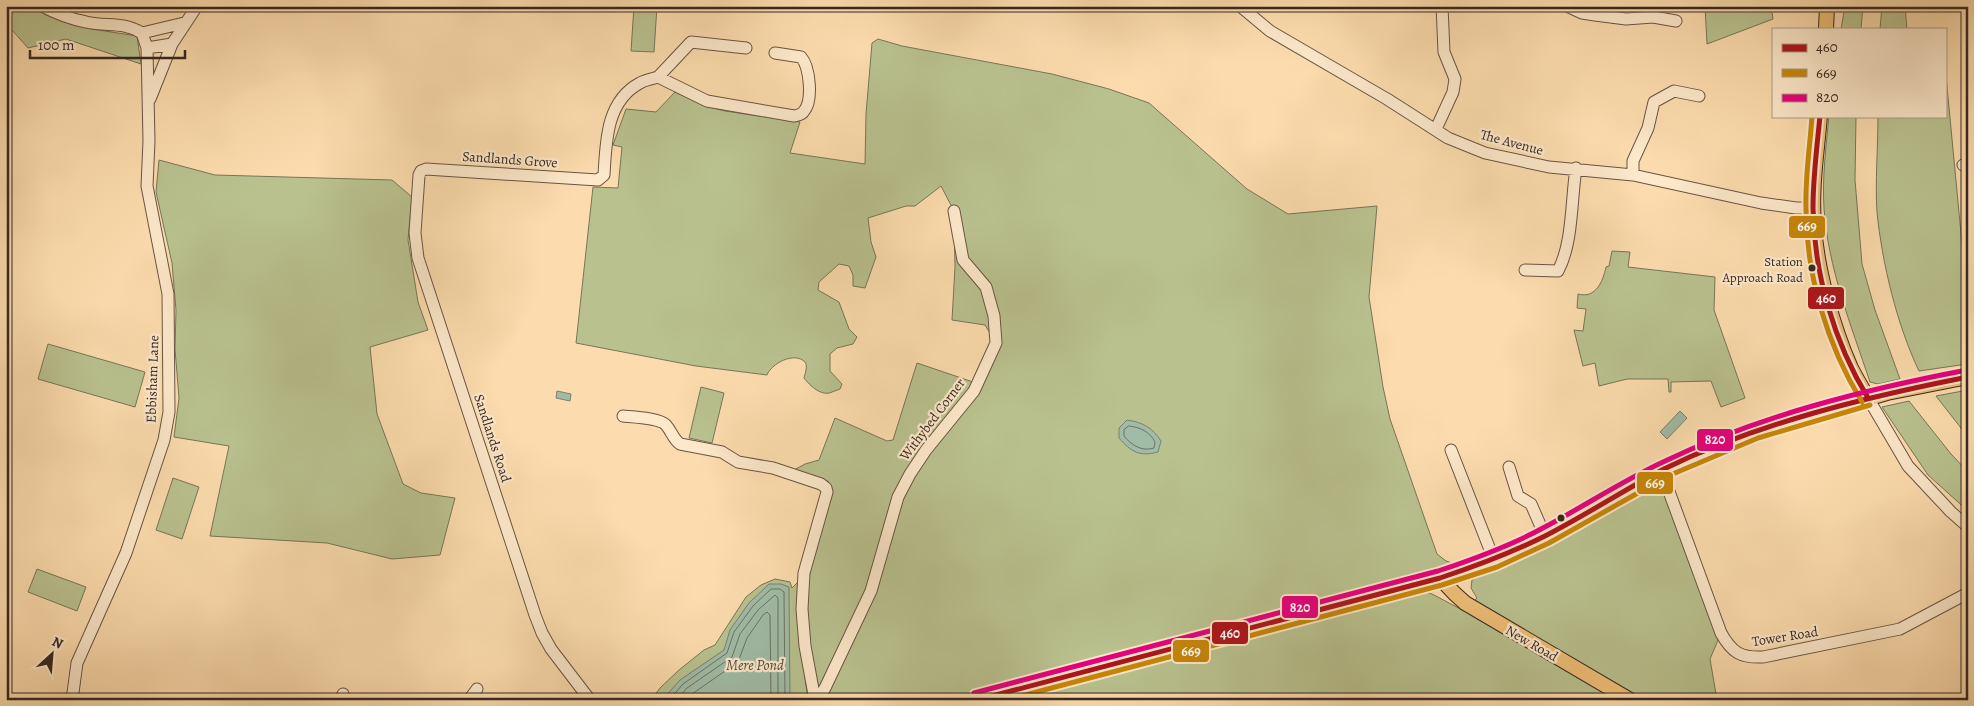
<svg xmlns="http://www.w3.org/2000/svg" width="1974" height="706" font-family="Alegreya,serif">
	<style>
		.green { fill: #b9c28f; stroke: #787558 }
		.water { fill: #a0bca6; stroke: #768171 }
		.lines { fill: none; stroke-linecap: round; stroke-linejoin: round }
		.shore { stroke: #6b7264; stroke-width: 1 }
		.minor-casing { stroke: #685544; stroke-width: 13 }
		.major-casing { stroke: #362821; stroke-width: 16 }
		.minor { stroke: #fde8ca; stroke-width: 11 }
		.major { stroke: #eebe77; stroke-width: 14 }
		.bus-1-casing { stroke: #fde8ca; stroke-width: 9 }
		.bus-2-casing { stroke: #fde8ca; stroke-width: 9 }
		.bus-3-casing { stroke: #fde8ca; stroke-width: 9 }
		.bus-1 { stroke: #ac151a; stroke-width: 5 }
		.bus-2 { stroke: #c78608; stroke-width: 5 }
		.bus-3 { stroke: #e5007d; stroke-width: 5 }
		.bus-dot { fill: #362821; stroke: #fde8ca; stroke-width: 2 }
		.labels { text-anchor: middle; stroke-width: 4.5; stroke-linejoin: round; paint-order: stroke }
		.bus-label { font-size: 13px; fill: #362821; stroke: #fde8ca; text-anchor: end }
		.street-label { font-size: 14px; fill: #362821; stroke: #fde8ca }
		.water-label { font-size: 15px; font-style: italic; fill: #504d42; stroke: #fde8ca }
		.line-badge { stroke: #fde8ca; stroke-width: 2 }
		.badge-label { font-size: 14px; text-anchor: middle; font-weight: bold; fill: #fff }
	</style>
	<rect width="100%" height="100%" fill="#fcdcae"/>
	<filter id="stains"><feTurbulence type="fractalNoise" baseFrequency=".004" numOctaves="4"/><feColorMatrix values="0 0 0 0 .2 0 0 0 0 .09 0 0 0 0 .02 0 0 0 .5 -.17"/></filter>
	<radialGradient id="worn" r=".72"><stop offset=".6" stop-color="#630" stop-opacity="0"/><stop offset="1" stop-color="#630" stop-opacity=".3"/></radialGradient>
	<!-- green -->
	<path class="green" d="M6 6H31L46 15 92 29 137 36 141 64 66 39 28 48 12 30 6 27Z
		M634 6H657L654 52 631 51Z
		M1705 6H1771L1773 19 1707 44Z
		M1845 6H1863L1861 29H1841Z
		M1882 6H1905L1907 29H1880Z
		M878 39 902 46 1052 74 1109 89 1149 103 1247 189 1288 214 1377 206 1369 297 1383 387 1390 419 1437 554 1446 561 1455 564 1443 571 1406 581 1140 648 945 700H816L805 677 808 700H651L660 688 679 670 704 650 715 645 746 597 761 585 775 579 790 582 792 588 807 573 829 498 828 481 794 470 805 464 819 460 835 418 887 441 893 440 917 363 973 382 996 343 985 325 952 320 955 267 954 211 941 186 915 206H906L868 218 871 242 876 257 865 288 853 286V275L849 266 839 264 819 282 818 290 839 302 849 329 857 337 853 344 837 348 830 354V371L842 384 840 389C837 390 835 391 832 392 822 397 810 386 804 378 805 374 808 366 805 362 794 351 771 364 767 375L696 366 576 343 593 187 618 188 622 147 613 145 626 109 656 112 675 92 705 106 725 111 800 122 790 153 865 164 866 114 872 43Z
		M1946 76 1966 286 1968 362 1967 364 1919 371C1897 325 1882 263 1877 212 1875 181 1878 148 1878 116H1945Z
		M1829 116H1856L1855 180 1862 264 1875 310 1900 379 1878 384 1870 382C1851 325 1828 268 1824 208 1822 178 1826 147 1829 116Z
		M159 160 215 175 392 180 412 197 408 240 418 302 428 330 370 347 377 414 403 484 421 493 455 498 440 555 392 559 327 543 210 536 229 446 174 437 179 398 175 349 176 310 172 263 156 192Z
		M1612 251 1630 252 1628 267 1715 277 1714 310 1745 398 1721 407 1711 381 1671 382V392H1669L1668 379H1627L1599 386 1595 363 1583 366 1574 330 1583 331 1586 309 1577 308 1578 294C1596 299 1603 281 1606 267L1609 266Z
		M48 344 145 372 135 407 38 379Z
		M701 387 724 393 712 443 689 438Z
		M1968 390V437L1936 396Z
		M1909 401 1951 454 1968 472V511L1928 475 1882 407Z
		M173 478 199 487 182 539 156 530Z
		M1667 486 1721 633 1710 659 1717 700H998L1422 590 1434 595 1464 611 1477 598 1471 588 1472 580 1478 575 1509 563 1647 487Z
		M37 569 86 587 77 611 28 592Z"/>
	<!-- water -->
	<path class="water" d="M557 391 571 394 570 401 556 398Z
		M1680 411 1687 418 1667 439 1660 432Z
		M1127 420C1142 422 1153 428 1161 441L1158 452C1140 457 1131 452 1119 438V428Z
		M769 584H781L789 587 790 700H662L680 680 724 650 730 630 749 603Z"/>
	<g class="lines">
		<!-- shore -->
		<path class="shore" d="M1129 426C1140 427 1150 432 1155 442L1154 448C1142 452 1131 445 1124 436V430Z
			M669 700 683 684 727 653 734 632 753 606 771 589H780L784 592 785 700
			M677 700 687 688 732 657 740 634 758 610 775 595 778 598V700
			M687 700 692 694 738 662 747 638 763 615 767 612 770 615 771 700"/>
		<!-- minor casing -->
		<g class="minor-casing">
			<path id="minor" d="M42 6C57 14 70 19 86 22 108 27 122 21 142 33
				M1240 6 1270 31 1387 99 1448 138 1485 153 1549 167 1633 175 1761 203 1796 208H1813
				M1567 6 1582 13 1595 15 1626 19 1653 17 1676 21
				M142 33 184 23
				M147 48 172 44
				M658 77 691 42 746 48
				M150 99 172 44 197 6
				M1436 129 1453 92 1455 79 1444 52 1442 6
				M1963 165H1968
				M1633 175V161L1648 128 1654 102 1674 91 1699 96
				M1525 270 1558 271C1573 243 1571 201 1576 168
				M1868 398 1908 466 1951 512 1968 527
				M623 416C633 417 660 418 666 425 672 432 673 439 680 444L722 452 738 462 773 468 821 484 826 488 827 492 804 573 802 609 805 646 815 700
				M1451 450 1494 560
				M1509 467 1518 496 1531 504 1545 536
				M1665 469 1667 486 1721 633C1732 653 1741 658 1763 657L1900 629 1968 593
				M72 700 77 663 126 553 164 440 169 412 168 294 147 186 149 141 147 48 142 33
				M341 700 343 694
				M469 700 477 689
				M590 700 551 649 542 633 535 615 418 258 415 233 419 175 421 171 426 169 598 180 604 175C606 142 606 101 640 83 645 80 652 79 658 77L707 101 794 116C798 115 802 115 804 111 813 101 810 67 801 57L775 53
				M817 700 825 688 871 591 898 497 910 474 926 450 974 391 996 343 994 316 986 287 963 260 954 211"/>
		</g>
		<!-- major casing -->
		<g class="major-casing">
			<path id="major" d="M1826 29 1827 6
				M1820 116C1817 152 1811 188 1814 224 1816 267 1833 328 1851 368 1856 378 1862 388 1868 398
				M1440 578 1454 593 1465 603 1630 700
				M976 700 1440 578 1494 560 1545 536 1665 469 1755 431 1887 393 1968 377"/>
		</g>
		<!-- minor -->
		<use href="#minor" class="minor"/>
		<!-- major -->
		<use href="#major" class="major"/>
		<!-- bus-1 casing -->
		<g class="bus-1-casing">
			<path id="bus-1" d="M1820 116C1817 147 1813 177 1813 208 1814 274 1834 342 1868 398
				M977 700 1440 578C1476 566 1511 553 1545 536 1586 515 1624 490 1664 469 1758 423 1866 397 1968 377"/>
		</g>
		<!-- bus-2 casing -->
		<g class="bus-2-casing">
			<path id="bus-2" d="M1812 116C1810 147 1805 177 1806 208 1806 275 1827 345 1862 402
				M1006 700 1442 585 1497 567 1549 543 1668 476 1758 438 1870 405"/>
		</g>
		<!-- bus-3 casing -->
		<g class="bus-3-casing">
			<path id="bus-3" d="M974 693 1438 571C1474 559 1510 546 1543 528 1583 507 1622 481 1663 462 1759 416 1862 390 1967 370"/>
		</g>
		<!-- bus-1 -->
		<use href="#bus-1" class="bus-1"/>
		<!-- bus-2 -->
		<use href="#bus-2" class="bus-2"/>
		<!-- bus-3 -->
		<use href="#bus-3" class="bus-3"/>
	</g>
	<!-- markers -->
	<g class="bus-dot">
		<circle cx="1812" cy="268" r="4.5"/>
		<circle cx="1561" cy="518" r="4.5"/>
	</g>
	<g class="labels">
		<!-- bus labels -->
		<g class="bus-label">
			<text x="1803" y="266">Station<tspan x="1803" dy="16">Approach Road</tspan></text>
		</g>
		<!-- street labels -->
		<g class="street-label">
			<text transform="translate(1512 142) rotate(15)" y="5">The Avenue</text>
			<text transform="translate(510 159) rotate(4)" y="5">Sandlands Grove</text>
			<text transform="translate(152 379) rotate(-88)" y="5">Ebbisham Lane</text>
			<text transform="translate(932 419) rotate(-53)" y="5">Withybed Corner</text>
			<text transform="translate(493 438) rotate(72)" y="5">Sandlands Road</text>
			<text transform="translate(1785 636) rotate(-9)" y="5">Tower Road</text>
			<text transform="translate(1532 643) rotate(30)" y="5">New Road</text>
		</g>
		<!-- water labels -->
		<g class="water-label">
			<text x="755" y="670">Mere Pond</text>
		</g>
	</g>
	<g class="line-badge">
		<rect x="1788" y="215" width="38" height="24" rx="5" fill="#c78608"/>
		<rect x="1807" y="286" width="38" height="24" rx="5" fill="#ac151a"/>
		<rect x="1696" y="428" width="38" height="24" rx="5" fill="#e5007d"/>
		<rect x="1636" y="471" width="38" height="24" rx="5" fill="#c78608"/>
		<rect x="1281" y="595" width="38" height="24" rx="5" fill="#e5007d"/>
		<rect x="1211" y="621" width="38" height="24" rx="5" fill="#ac151a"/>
		<rect x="1172" y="639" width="38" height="24" rx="5" fill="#c78608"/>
	</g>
	<g class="badge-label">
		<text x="1807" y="231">669</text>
		<text x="1826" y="303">460</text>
		<text x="1715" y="444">820</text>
		<text x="1655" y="488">669</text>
		<text x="1300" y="612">820</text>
		<text x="1230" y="638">460</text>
		<text x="1191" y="656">669</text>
	</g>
	<!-- margin -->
	<rect width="1974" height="706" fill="none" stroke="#fcdcae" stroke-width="25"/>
	<rect x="8" y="8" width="1959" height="691" fill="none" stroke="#362821" stroke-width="2.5"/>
	<rect x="12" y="12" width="1949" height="681" fill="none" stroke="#362821"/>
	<!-- legend -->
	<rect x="1772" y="28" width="175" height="90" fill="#fde8ca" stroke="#ad9b86"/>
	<rect x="1782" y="44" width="25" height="8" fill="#ac151a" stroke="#ad9b86"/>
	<text x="1816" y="52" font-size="15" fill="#362821">460</text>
	<rect x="1782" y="69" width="25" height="8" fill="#c78608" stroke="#ad9b86"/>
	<text x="1816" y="78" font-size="15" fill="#362821">669</text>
	<rect x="1782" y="94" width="25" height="8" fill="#e5007d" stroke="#ad9b86"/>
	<text x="1816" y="102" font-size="15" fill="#362821">820</text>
	<!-- north arrow -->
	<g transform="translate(52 654) rotate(26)" stroke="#fde8ca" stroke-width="4" paint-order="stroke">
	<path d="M0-4L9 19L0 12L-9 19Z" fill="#362821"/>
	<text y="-8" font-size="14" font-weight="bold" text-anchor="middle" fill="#362821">N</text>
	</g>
	<!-- scale -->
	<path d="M30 50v8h155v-8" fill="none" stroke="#362821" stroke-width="2.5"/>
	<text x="38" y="50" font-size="15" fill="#362821" stroke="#fde8ca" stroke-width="4" paint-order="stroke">100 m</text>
	<rect width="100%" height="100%" filter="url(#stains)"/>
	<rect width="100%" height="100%" fill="url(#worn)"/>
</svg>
